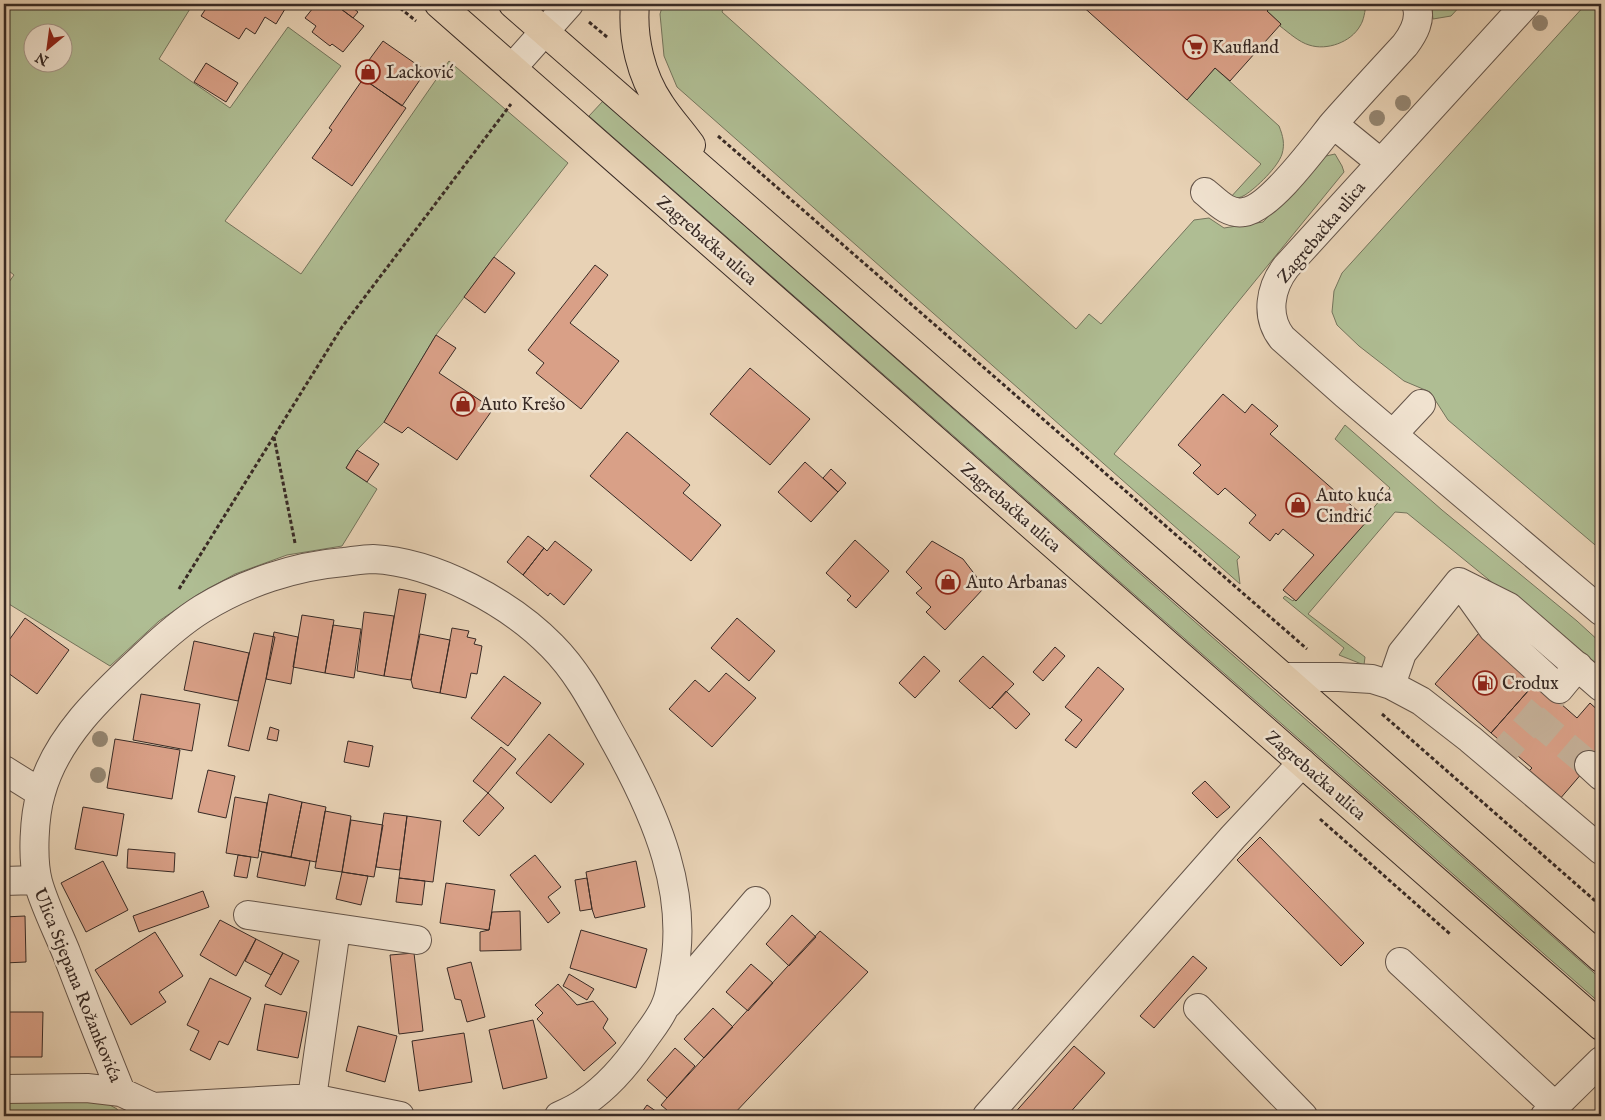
<svg xmlns="http://www.w3.org/2000/svg" width="1605" height="1120" font-family="'IM FELL English',serif">
	<style>
		.green { fill: #afbd93; stroke: #74745c; fill-rule: evenodd }
		.building { fill: #d9a087; stroke: #382a25 }
		.lines { fill: none; stroke-linecap: round; stroke-linejoin: round }
		.minor-tunnel { stroke: #c5b098; stroke-width: 28; stroke-dasharray: 28 14; stroke-linecap: butt }
		.minor-casing { stroke: #645449; stroke-width: 30 }
		.major-casing { stroke: #382a25; stroke-width: 30 }
		.path { stroke: #382a25; stroke-width: 3; stroke-dasharray: 4 2.5; stroke-linecap: butt }
		.minor { stroke: #f0e2cf; stroke-width: 28 }
		.major { stroke: #e8d2b5; stroke-width: 28 }
		.tree { fill: #948672 }
		.labels { text-anchor: middle; stroke-width: 5; stroke-linejoin: round; paint-order: stroke }
		.poi-label { font-size: 18px; fill: #382a25; stroke: #f0e2cf; text-anchor: start }
		.street-label { font-size: 18px; fill: #382a25; stroke: #f0e2cf }
	</style>
	<rect width="100%" height="100%" fill="#e8d2b5"/>
	<filter id="stains"><feTurbulence type="fractalNoise" baseFrequency=".004" numOctaves="4"/><feColorMatrix values="0 0 0 0 .2 0 0 0 0 .09 0 0 0 0 .02 0 0 0 .5 -.17"/></filter>
	<radialGradient id="worn" r=".72"><stop offset=".6" stop-color="#630" stop-opacity="0"/><stop offset="1" stop-color="#630" stop-opacity=".3"/></radialGradient>
	<!-- green -->
	<path class="green" d="M4 4H193L159 59 230 108 288 27 341 66 225 221 301 274 449 61 568 163 494 257 436 335 384 422 357 450 346 468 377 489 342 546 287 555 235 574 197 595 159 621 110 666 4 601V289L14 275 4 267ZM32 32H62V62H32Z
		M663 4H725L722 12 1076 329 1089 314 1101 324 1194 220 1209 218 1224 228 1263 222 1326 156 1335 154 1342 166 1344 172 1114 454 1240 557 1237 560 1240 584 677 87 664 56 660 14Z
		M1274 4H1366C1365 11 1364 20 1360 26 1351 42 1327 51 1309 45 1299 42 1289 33 1280 26L1281 24 1267 11Z
		M1431 4H1462L1451 16 1433 19Z
		M1586 4H1601V550L1448 420 1430 392 1404 381 1359 346 1337 325 1332 312 1334 291 1342 273Z
		M1215 68 1279 126C1283 136 1285 144 1282 154 1278 167 1256 188 1245 195 1240 198 1235 199 1229 199L1261 164 1187 100Z
		M603 101 1601 979V1004L589 116Z
		M1345 425 1442 510 1577 621 1601 643V680L1488 579 1407 513 1395 512 1308 614 1365 657 1364 665 1339 655 1344 648 1283 598 1285 596 1293 601 1361 519 1366 517 1390 488 1335 439Z
		M4 1099 101 1100 117 1109 121 1116H4Z"/>
	<!-- building -->
	<path class="building" d="M209 4H288L276 24 265 17 255 34 246 28 239 39 201 16Z
		M307 4H339L337 6 364 26 343 52 332 44 330 46 312 32 316 26 305 18 313 8Z
		M339 4H348L358 12 353 18 337 6Z
		M1080 4H1274L1267 11 1281 24 1230 81 1215 68 1187 100Z
		M383 41 426 71 402 106 358 75Z
		M206 63 238 83 226 102 194 82Z
		M363 79 406 108 352 186 312 158 332 130 329 128Z
		M494 257 515 273 485 313 464 297Z
		M595 265 608 275 570 323 619 361 581 409 536 373 544 363 528 350Z
		M436 335 456 348 439 373 493 409 457 460 408 427 402 433 384 422Z
		M750 368 810 419 770 465 710 414Z
		M1223 394 1245 413 1252 404 1278 426 1270 434 1368 520 1296 601 1283 590 1314 555 1283 529 1278 535 1276 533 1270 541 1249 523 1256 515 1225 488 1218 495 1193 473 1201 465 1178 445Z
		M627 432 690 485 683 493 721 525 691 561 590 476Z
		M357 450 379 464 367 482 346 468Z
		M805 462 838 492 811 522 778 492Z
		M831 469 846 483 838 492 823 478Z
		M528 536 544 548 523 575 507 562Z
		M855 540 889 571 856 608 847 600 851 596 826 573Z
		M555 541 592 570 564 605 550 593 548 596 523 575 544 548 547 551Z
		M932 541 963 559 976 576 983 589 945 630 926 612 931 607 916 593 922 588 906 572Z
		M399 589 426 594 411 680 384 676Z
		M364 612 394 616 384 676 357 671Z
		M302 615 334 620 325 673 293 667Z
		M25 618 69 650 37 694 4 670V647Z
		M737 618 775 651 749 681 711 648Z
		M333 625 361 629 354 678 325 673Z
		M452 628 469 631 467 637 476 639 474 644 482 646 477 674 471 673 466 698 440 693Z
		M274 632 298 637 291 684 266 679Z
		M254 633 275 637 266 679 249 751 228 746Z
		M1479 633 1536 682 1491 733 1435 684Z
		M420 634 450 640 440 693 413 688 411 680Z
		M194 641 249 653 238 701 184 690Z
		M1055 647 1065 656 1043 681 1033 672Z
		M924 656 940 671 915 698 899 683Z
		M983 656 1014 684 990 709 959 681Z
		M1098 667 1124 689 1076 748 1065 740 1082 720 1065 707Z
		M726 673 756 698 712 747 669 709 695 680 709 692Z
		M504 676 541 703 508 746 471 718Z
		M1536 682 1577 718 1590 703 1601 713V751L1559 800 1527 773 1532 768 1491 733Z
		M1006 691 1030 714 1016 729 992 707Z
		M141 694 200 704 192 751 133 740Z
		M270 727 279 730 277 741 267 739Z
		M549 734 584 764 551 803 516 773Z
		M115 739 180 750 172 799 107 788Z
		M348 741 373 746 369 767 344 762Z
		M501 747 516 759 488 793 473 781Z
		M208 770 235 776 226 818 198 812Z
		M1205 781 1230 807 1217 818 1192 793Z
		M488 793 504 808 479 836 463 821Z
		M269 794 302 802 291 857 259 851Z
		M235 797 267 803 258 858 226 853Z
		M302 802 326 807 316 862 291 857Z
		M83 807 124 814 117 856 75 849Z
		M325 811 351 816 342 872 315 868Z
		M384 813 407 816 400 870 376 867Z
		M407 816 441 821 433 882 399 878Z
		M351 820 383 825 374 877 342 872Z
		M1260 837 1364 943 1341 966 1237 860Z
		M128 849 175 853 174 872 127 868Z
		M262 852 310 861 305 886 257 877Z
		M238 855 251 857 247 878 234 876Z
		M535 855 561 887 548 897 560 913 548 923 510 875Z
		M103 861 128 910 86 932 61 883Z
		M636 861 645 907 595 918 592 909 586 872Z
		M342 872 368 876 361 905 336 899Z
		M399 878 425 881 422 905 396 902Z
		M587 878 592 909 580 911 575 880Z
		M446 883 495 890 489 930 440 923Z
		M203 891 209 907 139 932 133 916Z
		M520 911 521 950 480 951V932L489 930 492 912Z
		M792 915 816 937 789 966 766 944Z
		M25 916 26 962 4 963V917Z
		M220 920 256 939 236 976 200 955Z
		M581 930 647 949 636 988 570 968Z
		M820 931 868 972 732 1116H674L661 1105 667 1098Z
		M155 932 183 976 159 992 166 1002 131 1025 95 970Z
		M256 939 283 953 271 975 245 961Z
		M283 953 299 961 281 995 265 986Z
		M414 953 423 1031 399 1034 390 955Z
		M1193 956 1207 968 1154 1028 1140 1016Z
		M471 962 485 1017 467 1022 461 1000 455 999 447 968Z
		M751 964 773 983 748 1011 726 992Z
		M569 974 594 989 587 1000 563 986Z
		M210 978 251 998 228 1045 219 1041 210 1060 190 1050 199 1031 187 1025Z
		M558 984 577 1005 593 1001 608 1019 603 1028 616 1043 584 1071 537 1019 543 1013 535 1005Z
		M265 1004 307 1012 298 1058 257 1050Z
		M713 1008 733 1027 704 1058 684 1039Z
		M4 1012H43L42 1057H4Z
		M533 1020 547 1078 503 1089 489 1030Z
		M358 1026 397 1036 385 1082 346 1071Z
		M464 1033 472 1082 419 1091 412 1041Z
		M1074 1046 1105 1073 1067 1116H1012Z
		M675 1048 695 1066 667 1098 647 1080Z
		M647 1105 663 1116H639Z"/>
	<g class="lines">
		<!-- minor-tunnel -->
		<path class="minor-tunnel" d="M1534 718 1589 765
			M1496 761 1559 689"/>
		<!-- minor casing -->
		<g class="minor-casing">
			<path id="minor" d="M1526 4 1286 267C1270 288 1265 316 1282 338L1345 394 1601 611
				M512 68 569 4
				M1333 124 1381 163
				M1205 192C1216 201 1228 215 1244 212 1270 209 1316 145 1333 124 1357 97 1381 71 1405 45 1414 33 1422 19 1416 4
				M1393 434 1421 404
				M1459 582 1509 607 1601 687
				M1461 584 1493 629 1559 689 1578 666
				M1283 677H1339L1372 679 1391 685 1421 701 1470 739 1601 850
				M1391 685 1402 653 1459 582
				M1589 765 1601 776
				M4 770 41 793
				M4 881 37 880
				M248 915 417 940
				M1400 962 1555 1106
				M668 1004 756 901
				M1198 1008 1303 1116
				M4 1089 87 1088 121 1092 153 1107 312 1098 400 1116
				M121 1092C102 1045 84 999 66 952 57 930 44 904 38 882 32 859 34 816 41 793 56 737 103 694 144 656 162 639 181 622 202 609 244 583 295 566 344 562 353 561 364 559 373 559 435 562 510 603 552 646 581 675 598 712 618 747 656 816 690 894 673 975 671 985 670 995 666 1004 661 1018 650 1030 642 1042 627 1064 607 1087 585 1102 577 1108 568 1112 559 1116
				M312 1098 336 929
				M987 1116 1233 837 1302 763
				M1545 1116 1601 1061"/>
		</g>
		<!-- major casing -->
		<g class="major-casing">
			<path id="major" d="M439 4 1601 1026
				M513 4 1283 677 1601 958
				M635 4C632 38 641 76 660 104 669 118 681 131 691 145"/>
		</g>
		<!-- path -->
		<path class="path" d="M395 4 416 21
			M589 22 607 37
			M718 136 1307 649
			M274 437 295 543
			M179 589 342 327 511 104
			M1382 714 1601 906
			M1320 819 1450 934"/>
		<!-- minor -->
		<use href="#minor" class="minor"/>
		<!-- major -->
		<use href="#major" class="major"/>
	</g>
	<!-- trees -->
	<g class="tree">
		<circle cx="1540" cy="23" r="8"/>
		<circle cx="1403" cy="103" r="8"/>
		<circle cx="1377" cy="118" r="8"/>
		<circle cx="100" cy="739" r="8"/>
		<circle cx="98" cy="775" r="8"/>
	</g>
	<!-- icons -->
	<defs>
		<g id="supermarket-ring" transform="scale(1.25)"><circle r="9.5" fill="#f0e2cf" stroke="#8f2418" stroke-width="1.5"/><path d="M-6-5.5h2.5l.6 2H6L4.5 2H-2.5L-4.4-4H-6ZM-1.5 3.2a1.3 1.3 0 1 0 .1 0ZM3 3.2a1.3 1.3 0 1 0 .1 0Z" fill="#8f2418"/></g>
		<g id="shop-ring" transform="scale(1.25)"><circle r="9.5" fill="#f0e2cf" stroke="#8f2418" stroke-width="1.5"/><path d="M-5-2.5h2.3a2.7 3.5 0 0 1 5.4 0H5L5.5 6h-11ZM-1.5-2.5h3a1.5 2.3 0 0 0-3 0Z" fill="#8f2418"/></g>
		<g id="fuel-ring" transform="scale(1.25)"><circle r="9.5" fill="#f0e2cf" stroke="#8f2418" stroke-width="1.5"/><path d="M-5.5-6h7V0h2V4h1.3V-2.5L3-4.5l.8-.8L6-3V5H2.5V1h-1V6h-7ZM-4.2-4.7v3.2H.2V-4.7Z" fill="#8f2418"/></g>
	</defs>
	<g fill-rule="evenodd">
		<use href="#supermarket-ring" x="1195" y="47"/>
		<use href="#shop-ring" x="368" y="72"/>
		<use href="#shop-ring" x="463" y="404"/>
		<use href="#shop-ring" x="1298" y="505"/>
		<use href="#shop-ring" x="948" y="582"/>
		<use href="#fuel-ring" x="1485" y="683"/>
	</g>
	<g class="labels">
		<!-- poi labels -->
		<g class="poi-label">
			<text x="1212" y="53">Kaufland</text>
			<text x="386" y="78">Lacković</text>
			<text x="480" y="410">Auto Krešo</text>
			<text x="1316" y="501">Auto kuća<tspan x="1316" dy="21">Cindrić</tspan></text>
			<text x="966" y="588">Auto Arbanas</text>
			<text x="1502" y="689">Crodux</text>
		</g>
		<!-- street labels -->
		<g class="street-label">
			<text transform="translate(1321 232) rotate(-50)" y="6">Zagrebačka ulica</text>
			<text transform="translate(707 240) rotate(41)" y="6">Zagrebačka ulica</text>
			<text transform="translate(1011 507) rotate(41)" y="6">Zagrebačka ulica</text>
			<text transform="translate(1316 775) rotate(41)" y="6">Zagrebačka ulica</text>
			<text transform="translate(78 985) rotate(68)" y="6">Ulica Stjepana Rožankovića</text>
		</g>
	</g>
	<!-- margin -->
	<rect width="1605" height="1120" fill="none" stroke="#e8d2b5" stroke-width="20"/>
	<rect x="5" y="5" width="1595" height="1110" fill="none" stroke="#382a25" stroke-width="2.5"/>
	<rect x="10" y="10" width="1585" height="1100" fill="none" stroke="#382a25"/>
	<!-- north arrow -->
	<g transform="translate(48 48) rotate(209)"><circle r="24" fill="#f0e2cf" stroke="#a6988b"/>
	<path d="M0-4L9 19L0 12L-9 19Z" fill="#8f2418"/>
	<text y="-8" font-size="14" font-weight="bold" text-anchor="middle" fill="#382a25">N</text>
	</g>
	<rect width="100%" height="100%" filter="url(#stains)"/>
	<rect width="100%" height="100%" fill="url(#worn)"/>
</svg>
